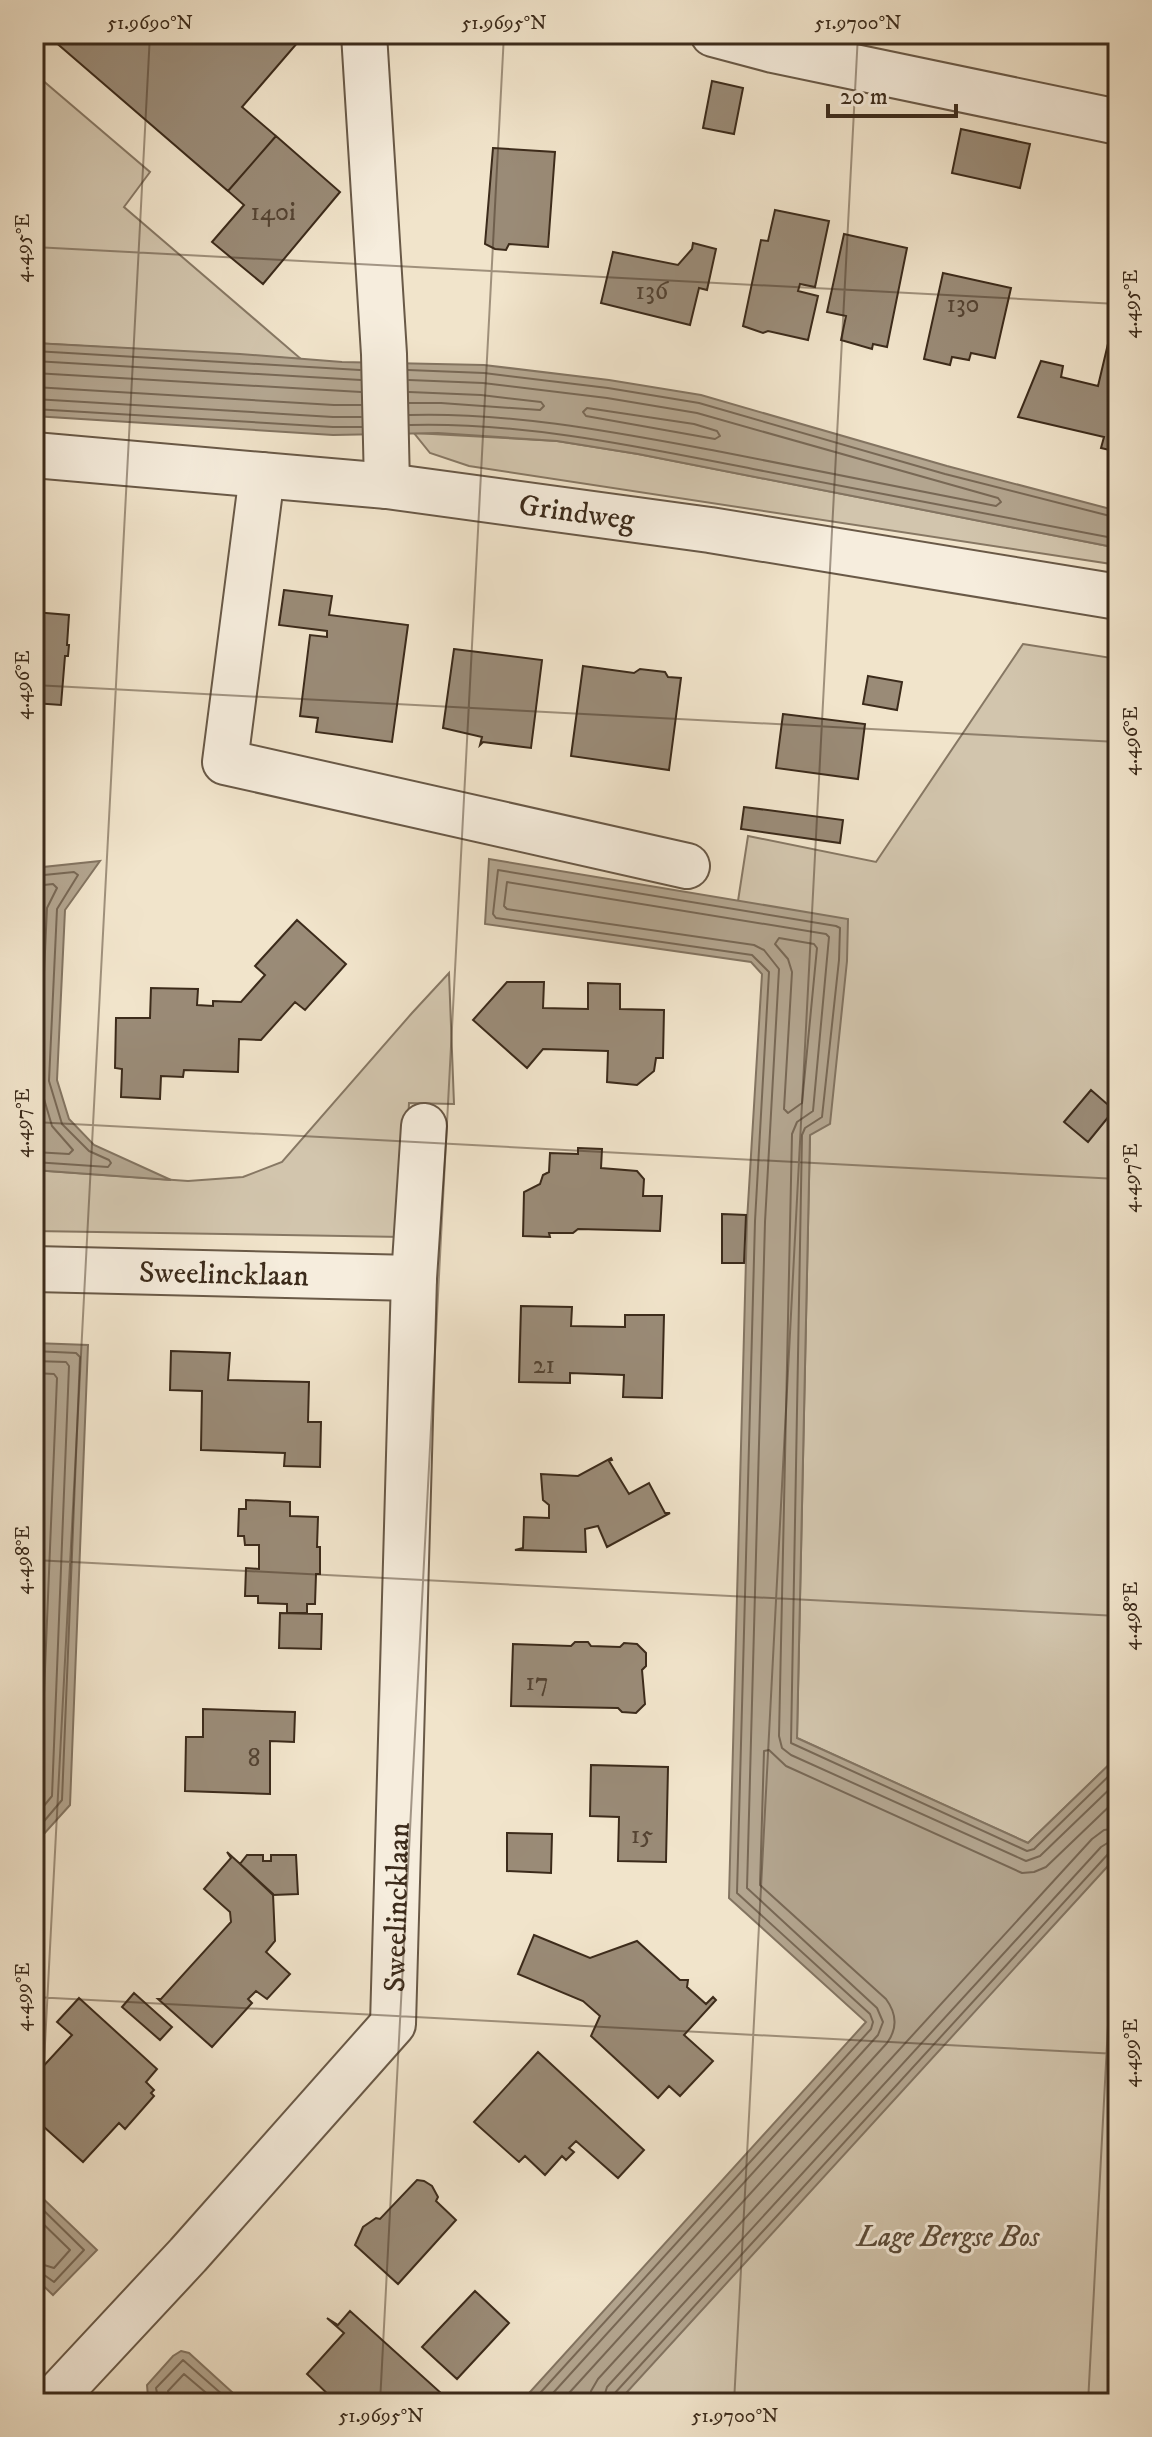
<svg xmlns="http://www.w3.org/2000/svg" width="1152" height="2437" font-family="'IM FELL DW Pica',serif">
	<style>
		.green { fill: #d2c5ad; stroke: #877864; stroke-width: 2 }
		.water { fill: #b3a58f; stroke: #837461; stroke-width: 2 }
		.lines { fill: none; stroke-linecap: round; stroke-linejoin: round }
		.shore { stroke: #786855; stroke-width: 2 }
		.building { fill: #9a8b77; stroke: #3c2b1b; stroke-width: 2 }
		.minor-casing { stroke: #695947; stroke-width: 48 }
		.minor { stroke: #f6eddd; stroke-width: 44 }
		.ticks { fill: none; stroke: #3c2b1b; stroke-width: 2; stroke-opacity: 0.45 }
		.labels { text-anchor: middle; stroke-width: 6; stroke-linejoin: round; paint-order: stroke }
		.number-label { font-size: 26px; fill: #544332 }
		.street-label { font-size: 30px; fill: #3c2b1b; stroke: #f6eddd }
		.park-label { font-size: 30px; font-style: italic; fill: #5a4a38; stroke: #f6eddd }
		.neatline { fill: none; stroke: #3c2b1b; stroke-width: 3 }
		.ticks-label { font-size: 20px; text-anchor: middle; fill: #3c2b1b }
	</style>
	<rect width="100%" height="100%" fill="#f1e4cb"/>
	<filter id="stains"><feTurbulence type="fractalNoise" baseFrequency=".0025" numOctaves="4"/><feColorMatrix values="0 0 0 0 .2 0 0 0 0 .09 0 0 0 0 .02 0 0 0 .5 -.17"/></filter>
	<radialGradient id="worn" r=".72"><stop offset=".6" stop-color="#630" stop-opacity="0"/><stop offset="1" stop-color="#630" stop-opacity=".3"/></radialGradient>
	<!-- green -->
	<path class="green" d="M34 73 150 172 124 207 301 359 34 343Z
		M414 433 557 441 638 454 1118 548V565L469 466 430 453Z
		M1023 644 1118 659V1756L1028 1843 797 1738 810 1134 830 1123 738 901 748 836 876 862Z
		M449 973 454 1104 409 1103 403 1237 34 1231V1170L188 1181 243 1177 282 1162 412 1013Z
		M1118 1804V2403H575Z"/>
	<!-- water -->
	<path class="water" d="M34 343 240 354 342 362 484 365 609 380 701 395 947 466 1118 511V548L638 454 557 441 438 433 333 435 34 416Z
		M489 859 848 919 847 961 830 1124 810 1135 797 1738 1028 1843 1118 1756V1855L617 2403H520L866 2022 729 1898 747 1221 762 974 751 962 485 924Z
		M100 861 65 910 57 1080 69 1119 94 1145 171 1180 34 1170V868Z
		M34 1343 88 1345 70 1805 34 1845Z
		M34 2190 97 2250 53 2295 34 2277Z
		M181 2351 189 2353 244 2403H154L148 2397 147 2385 173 2356Z"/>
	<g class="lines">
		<!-- shore -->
		<path class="shore" d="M34 351 360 370
			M34 361 361 380
			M408 370 484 373 608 388 699 403 945 474 1118 518
			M34 373 361 392
			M409 380 483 383 607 398 697 413 998 498 1001 502 996 506C905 488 814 470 722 452 619 433 515 412 409 415
			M34 387 334 405H361
			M409 392 481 395 541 402 544 406 540 410 441 403H409
			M34 399 333 417H361
			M587 408 694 424 717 431 720 436 715 439 586 416 583 412Z
			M34 409 333 427H362
			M410 425C525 422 640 447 753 469 875 492 996 516 1118 539
			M34 876 74 872 78 875 57 909 49 1081 62 1124 89 1151 109 1160 111 1163 108 1167 34 1162
			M34 886 53 884 57 888 47 908 39 1082 52 1126 73 1150 69 1154 34 1152
			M779 938 814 944 817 948 802 1103 788 1113 784 1109 792 972 788 959 775 944Z
			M34 1351 76 1353 80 1357 62 1800 34 1833
			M34 1361 66 1362 69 1366 52 1796 34 1818
			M34 1373 54 1374 57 1378 40 1791 34 1799
			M34 2201 84 2250 54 2282 40 2272H34
			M34 2215 70 2250 54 2268 34 2262
			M159 2403 156 2388 183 2360 232 2403
			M169 2403 168 2391 184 2374 218 2403
			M531 2403 871 2029 873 2022 870 2014 737 1893 755 1221 769 972 752 955 496 918 493 914 498 870 836 926 840 928 839 960 822 1117 805 1128 802 1135 791 1743 1027 1851 1034 1849 1118 1767
			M544 2403 878 2035 883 2022 877 2008 747 1888 765 1222 779 969 764 950 754 945 507 909 504 906 507 882 826 934 829 937 813 1111 797 1122 792 1134 779 1736 782 1748 791 1755 1026 1861 1040 1856 1118 1781
			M560 2403 887 2043C898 2028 897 2014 886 1999L760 1885 764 1751 769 1750 786 1766 1022 1873 1034 1872 1046 1867 1118 1798
			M590 2403 591 2391 598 2379 1092 1839 1104 1830 1118 1828
			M602 2403 607 2387 1101 1847 1109 1842 1118 1840
			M612 2403 614 2394 1109 1853 1118 1850"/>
	</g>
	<!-- building -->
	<path class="building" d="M46 34H305L242 107 276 136 228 191Z
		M712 81 743 88 734 134 703 128Z
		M961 129 1030 144 1020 188 952 173Z
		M276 136 340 192 263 284 212 242 244 205 228 191Z
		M493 148 555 152 548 247 509 244 506 250 495 249 485 244Z
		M775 210 829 221 815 287 800 284 798 291 818 296 808 340 768 331 763 333 743 326 761 240 768 241Z
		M844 234 907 248 887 347 873 344 872 349 841 340 846 316 827 312Z
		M693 243 716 249 707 290 699 288 690 325 601 303 613 252 678 265 692 249Z
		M943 273 1011 288 995 358 971 353 969 360 952 357 950 365 924 359Z
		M1116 310 1118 311V452L1101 448 1104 437 1018 417 1041 361 1063 366 1061 377 1098 386Z
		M284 590 332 596 329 615 408 625 392 742 316 732 318 718 300 716 310 635 327 637V631L279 625Z
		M34 612 69 615 67 645H69L68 656H65L61 705 34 703Z
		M454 649 542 660 531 748 483 742 480 745 482 737 443 728Z
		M583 666 634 673 640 669 665 672 668 677 681 678 669 770 571 756Z
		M868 676 902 682 897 710 863 704Z
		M783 714 865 724 858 779 776 768Z
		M744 807 843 820 840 843 741 829Z
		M297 920 346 964 305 1010 295 1002 261 1040 239 1039 238 1072 184 1070 183 1077 161 1076 160 1099 121 1097 122 1069 115 1068 116 1018H150L151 988 198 989 197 1005 213 1006V1001L241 1002 265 975 255 966Z
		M507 982H544L543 1008 588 1009V983L620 984V1009L664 1010 663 1058H656L654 1071 637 1085 607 1082 608 1051 543 1049 527 1068 473 1020Z
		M1091 1090 1114 1110 1088 1142 1064 1122Z
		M578 1148 602 1149 601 1168 637 1171 644 1179 643 1196H662L660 1231 578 1229 573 1233H549L550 1237 523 1236 524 1192 540 1184 543 1175 549 1172 550 1153 578 1154Z
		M722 1214 746 1215 744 1263H722Z
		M521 1306 572 1307 571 1326 625 1327V1315H664L662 1398 623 1397 624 1375 570 1373V1383L519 1382Z
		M171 1351 230 1353 228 1380 309 1382 308 1422H321L320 1467 284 1466 285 1453 201 1450 202 1391 170 1390Z
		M611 1458 612 1460 609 1461 629 1494 649 1483 665 1513H670L607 1547 598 1526 585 1529 586 1552 515 1550 523 1548 524 1517 549 1518V1505L543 1500 541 1474 578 1476Z
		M246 1500 290 1502V1516L318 1517 317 1547H320V1574H316L315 1604H307V1613H287V1604L258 1603V1596H245L246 1568 259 1569V1545H245L244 1536H238L239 1509H246Z
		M280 1613 322 1614 321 1649 279 1648Z
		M575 1642H588L591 1646 620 1647 624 1643 637 1644 646 1653V1666L642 1670 645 1704 636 1713 622 1712 618 1708 511 1706 513 1644 571 1646Z
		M203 1709 295 1712 294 1742 270 1741V1794L185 1791 186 1737H203Z
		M591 1765 668 1767 666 1862 618 1861 619 1817 590 1816Z
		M507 1833 552 1834 551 1873 507 1871Z
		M227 1852 273 1894 275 1941 266 1952 290 1974 267 1999 256 1991 248 1999 252 2003 212 2047 158 1999H161L231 1922 230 1912 204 1889 231 1858Z
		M247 1855H263V1861H271V1855H296L298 1894 273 1895 240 1864Z
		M534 1935 590 1958 637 1941 680 1980H688L687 1987 706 2004 713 1997 716 2000 684 2035 713 2061 680 2096 669 2086 658 2098 591 2036 600 2016 583 2001 518 1974Z
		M134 1993 172 2027 160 2040 122 2007Z
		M79 1998 157 2069 146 2082 154 2090 151 2093 154 2096 125 2129 119 2123 83 2162 34 2118V2068L38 2072 72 2035 57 2022Z
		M538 2052 644 2150 618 2178 576 2141 569 2148 574 2152 566 2160 562 2156 545 2175 525 2156 519 2162 474 2122Z
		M417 2180 424 2181 432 2186 438 2197 436 2201 456 2220 398 2284 355 2245 363 2227 376 2218 380 2219Z
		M475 2291 509 2323 457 2379 422 2347Z
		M350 2311 442 2394 434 2403H354L346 2396 337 2403 307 2374 344 2333 327 2318 338 2325Z"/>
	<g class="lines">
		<!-- minor casing -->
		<g class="minor-casing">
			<g id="minor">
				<path d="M364 34 384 354 387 486"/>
				<path d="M713 34 773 50 1118 122"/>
				<path id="s1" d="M34 455 387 486 710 530 1118 597"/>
				<path d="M262 475 225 762 687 866"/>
				<path id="s2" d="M34 1269 414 1278"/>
				<path id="s3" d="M50 2403 188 2255 393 2024 414 1278 424 1126"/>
			</g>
		</g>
		<!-- minor -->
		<use href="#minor" class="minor"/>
	</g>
	<!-- ticks -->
	<path class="ticks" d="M34 247 1118 304M34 685 1118 742M34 1122 1118 1179M34 1560 1118 1616M34 1997 1118 2054M34 2254 150 34M380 2403 504 34M734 2403 858 34M1088 2403 1118 1837"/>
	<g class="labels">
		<!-- number labels -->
		<g class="number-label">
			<text x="273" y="220">140i</text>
			<text x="652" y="299">136</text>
			<text x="963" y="312">130</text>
			<text x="544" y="1373">21</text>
			<text x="537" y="1690">17</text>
			<text x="254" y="1766">8</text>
			<text x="642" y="1843">15</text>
		</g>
		<!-- street labels -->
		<g class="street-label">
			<text dy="10" stroke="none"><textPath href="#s1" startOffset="546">Grindweg</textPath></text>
			<text dy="10" stroke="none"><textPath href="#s2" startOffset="190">Sweelincklaan</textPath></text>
			<text dy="10" stroke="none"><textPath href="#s3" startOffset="628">Sweelincklaan</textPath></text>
		</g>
		<!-- park labels -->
		<g class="park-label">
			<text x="948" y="2246">Lage Bergse Bos</text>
		</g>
	</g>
	<!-- margin -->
	<rect width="1152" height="2437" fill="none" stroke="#f1e4cb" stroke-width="88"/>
	<!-- scale -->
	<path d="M828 104v12h128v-12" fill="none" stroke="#3c2b1b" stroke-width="4"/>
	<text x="840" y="104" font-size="24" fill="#3c2b1b" stroke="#f6eddd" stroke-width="6" paint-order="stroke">20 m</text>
	<rect x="44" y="44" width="1064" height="2349" class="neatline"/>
	<g class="ticks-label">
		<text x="150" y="29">51.9690°N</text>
		<text x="504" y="29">51.9695°N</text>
		<text x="858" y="29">51.9700°N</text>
		<text transform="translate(22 248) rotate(-90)" y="7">4.495°E</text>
		<text transform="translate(1130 304) rotate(-90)" y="7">4.495°E</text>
		<text transform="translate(22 685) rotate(-90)" y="7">4.496°E</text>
		<text transform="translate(1130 741) rotate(-90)" y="7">4.496°E</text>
		<text transform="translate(22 1123) rotate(-90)" y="7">4.497°E</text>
		<text transform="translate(1130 1178) rotate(-90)" y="7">4.497°E</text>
		<text transform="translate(22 1560) rotate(-90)" y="7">4.498°E</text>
		<text transform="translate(1130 1616) rotate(-90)" y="7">4.498°E</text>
		<text transform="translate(22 1997) rotate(-90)" y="7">4.499°E</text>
		<text transform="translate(1130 2053) rotate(-90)" y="7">4.499°E</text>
		<text x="381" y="2422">51.9695°N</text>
		<text x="735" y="2422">51.9700°N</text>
	</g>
	<rect width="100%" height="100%" filter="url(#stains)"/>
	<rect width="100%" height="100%" fill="url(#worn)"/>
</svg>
